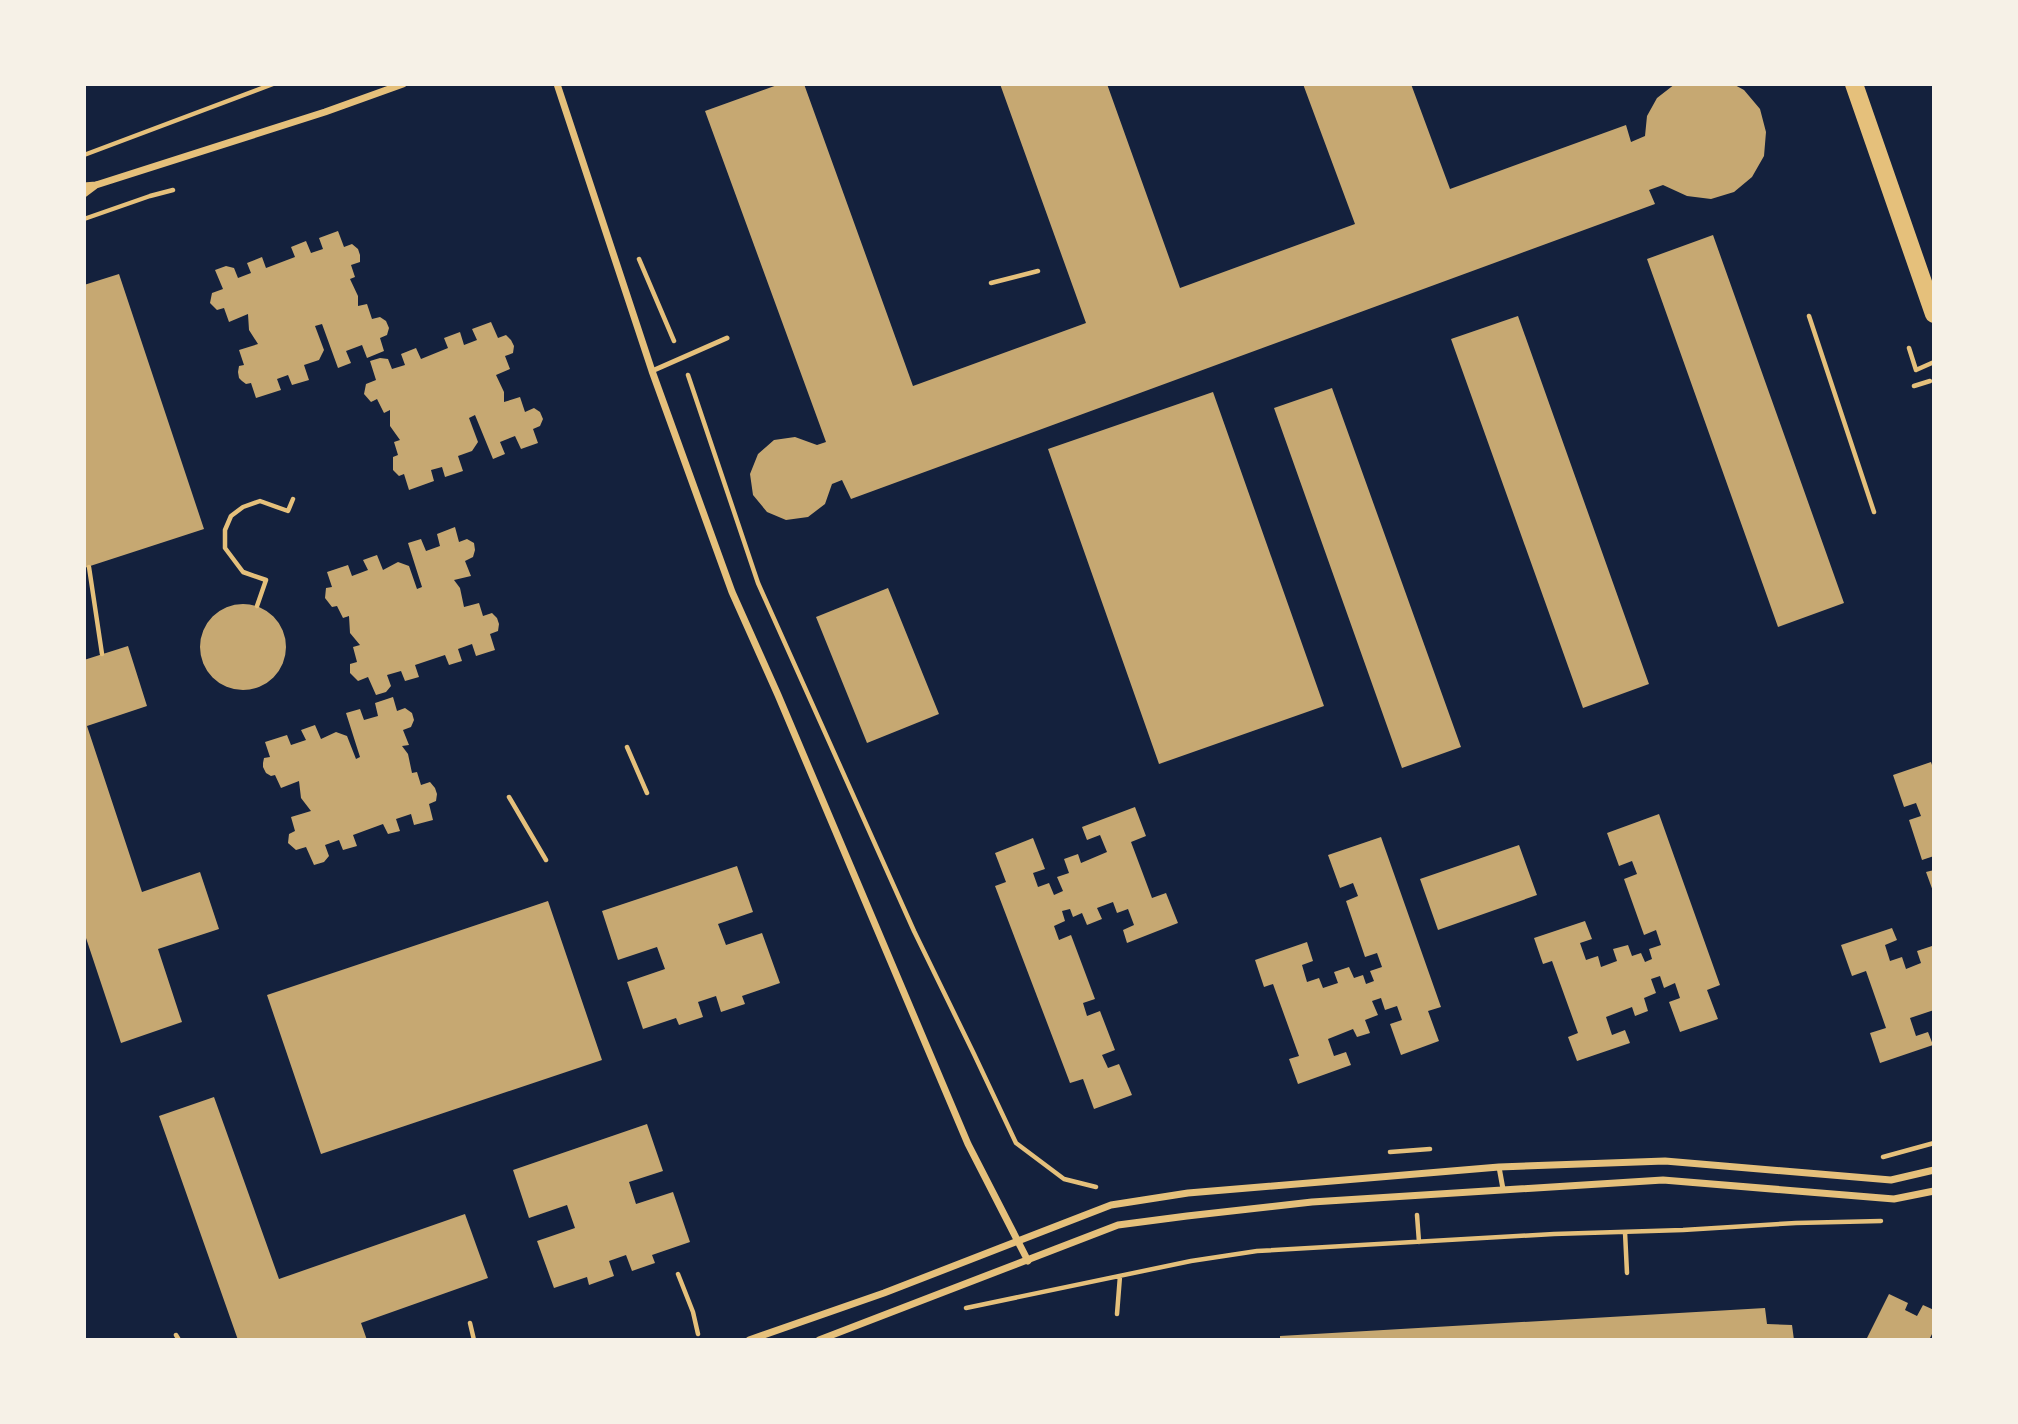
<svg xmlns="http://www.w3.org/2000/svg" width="2018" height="1424" font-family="'Zilla Slab',serif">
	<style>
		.building { fill: #c6a872 }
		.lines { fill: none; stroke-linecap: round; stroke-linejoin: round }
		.path { stroke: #e5c07b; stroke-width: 4.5 }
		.service { stroke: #e5c07b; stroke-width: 5 }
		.minor { stroke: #e5c07b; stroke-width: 7 }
		.primary { stroke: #e5c07b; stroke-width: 18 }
	</style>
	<rect width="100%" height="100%" fill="#14213d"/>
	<!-- building -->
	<path class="building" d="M780 84H804L913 386 1086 323 1000 84H1107L1180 288 1355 224 1303 84H1411L1450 189 1626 125 1631 142 1645 136 1647 116 1657 98 1675 84H1733L1744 90 1760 109 1766 132 1764 156 1752 177 1734 192 1711 199 1687 196 1663 185 1649 190 1655 204 851 499 842 480 832 484 825 504 808 517 786 520 767 512 753 495 750 474 758 454 774 440 795 437 817 445 826 442 705 111Z
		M338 231 344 247 352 244 358 249 360 255V262L351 265 355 277 350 279 358 296V306L367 304 372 319 380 317 386 321 389 328 387 335 380 338 384 351 367 358 362 345 346 351 351 363 338 368 322 324 315 326 324 350 319 360 304 365 309 380 292 385 288 375 277 379 281 390 256 398 251 383 246 384 242 381 239 378 238 372 239 366 244 365 239 350 258 344 249 330 248 314 229 322 224 308 217 310 210 303 212 293 223 289 215 270 226 266 234 268 238 278 251 273 247 263 262 257 266 268 295 257 291 247 306 241 311 253 323 249 319 238Z
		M1713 235 1844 603 1778 627 1647 259Z
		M119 274 204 529 84 568V285Z
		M1518 316 1649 684 1583 708 1451 339Z
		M491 322 498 338 506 335 511 340 514 346 513 353 505 356 510 369 496 375 504 392V402L520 397 525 412 534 408 540 412 543 419 540 426 533 429 538 443 521 449 515 436 500 442 505 454 493 459 475 415 469 418 478 442 472 451 458 456 463 471 445 477 442 467 431 470 434 481 409 490 404 474 399 476 393 470V457L398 455 394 442 400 440 390 426V410L384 413 377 399 371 402 364 394 366 384 376 380 370 361 380 358 388 359 392 369 405 365 401 354 416 348 421 359 448 348 444 338 460 332 464 345 477 340 472 329Z
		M1332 388 1461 747 1402 768 1274 408Z
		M1213 392 1324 706 1159 764 1048 449Z
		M455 527 459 542 467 539 474 543 475 550 473 557 465 561 471 576 454 580 460 588 464 607 479 603 483 616 492 613 497 618 499 624 498 631 490 634 495 650 476 656 472 644 458 649 462 661 449 665 445 655 415 665 419 677 405 681 401 671 387 675 391 686 386 692 376 695 368 677 358 681 350 673V664L357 662 353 647 360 645 350 633 349 616 343 618 337 606 332 607 325 598 326 588 332 587 327 572 348 565 352 576 368 570 363 560 377 555 383 570 398 562 409 566 417 589 422 587 408 543 421 539 426 551 440 546 437 534Z
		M888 588 939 714 867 743 816 617Z
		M200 647a43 43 0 1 1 86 0a43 43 0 1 1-86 0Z
		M128 646 147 706 87 726 142 892 200 872 219 929 158 949 182 1022 121 1043 84 932V660Z
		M393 697 397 711 405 708 412 713 414 720 411 727 403 730 409 745 402 746 408 754 412 773 417 772 421 785 430 782 435 788 437 794 436 801 429 804 433 820 414 825 411 814 396 819 400 831 388 834 383 824 353 835 357 846 343 850 339 840 325 845 329 856 324 862 314 865 306 847 296 850 288 843 289 834 295 831 291 817 311 811 301 798 299 781 281 788 275 775 271 776 266 773 263 767V763L264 758 270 757 265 742 287 735 291 745 306 740 301 730 315 725 321 739 336 732 347 736 356 759 360 757 346 713 360 709 364 720 378 716 375 703Z
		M1931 762 1934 771V856L1922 860 1909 820 1921 816 1916 803 1904 807 1893 775Z
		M1135 807 1146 836 1131 842 1152 898 1166 893 1178 923 1127 943 1123 930 1134 925 1128 909 1117 913 1113 902 1097 908 1102 919 1087 925 1082 913 1073 917 1070 909 1062 911 1065 921 1054 926 1059 940 1071 935 1095 999 1083 1003 1087 1016 1100 1011 1115 1050 1102 1055 1108 1068 1119 1064 1132 1095 1094 1109 1083 1079 1070 1083 995 886 1006 882 995 853 1033 838 1045 869 1033 873 1038 887 1049 883 1054 895 1063 891 1057 877 1069 873 1064 859 1078 854 1081 863 1107 852 1100 835 1087 840 1082 827Z
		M1659 814 1720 985 1707 990 1718 1019 1680 1032 1669 1002 1680 998 1675 983 1664 988 1660 976 1651 979 1656 993 1644 998 1648 1011 1635 1016 1632 1007 1606 1017 1612 1035 1625 1030 1630 1043 1577 1061 1568 1037 1578 1033 1552 961 1543 964 1534 938 1585 921 1592 939 1580 943 1586 960 1598 956 1601 967 1617 961 1613 949 1628 945 1632 956 1641 953 1645 962 1652 959 1649 949 1661 945 1656 930 1644 935 1624 879 1637 874 1632 861 1619 866 1607 833Z
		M1381 837 1441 1007 1428 1011 1439 1041 1401 1055 1390 1024 1402 1020 1397 1006 1385 1010 1381 998 1372 1001 1378 1015 1365 1020 1370 1033 1357 1037 1353 1029 1328 1039 1334 1056 1346 1052 1351 1065 1298 1084 1289 1059 1299 1056 1273 984 1264 987 1255 960 1307 942 1313 961 1302 965 1307 982 1319 978 1323 988 1338 983 1334 972 1349 967 1354 978 1363 975 1366 984 1374 981 1370 971 1382 967 1377 953 1365 957 1346 901 1358 896 1353 883 1340 888 1328 855Z
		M1519 845 1537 895 1438 930 1420 879Z
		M737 866 753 912 718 924 726 945 762 933 780 983 742 996 745 1004 721 1012 716 996 698 1002 703 1017 679 1025 676 1018 643 1029 627 982 665 969 657 947 618 960 602 911Z
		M1934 870V894L1926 872Z
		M548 901 602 1060 321 1154 267 995Z
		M1892 928 1897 940 1885 945 1890 961 1902 957 1906 969 1921 963 1917 951 1932 946 1934 951V1010L1910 1018 1916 1036 1928 1032 1933 1045 1880 1063 1870 1033 1886 1028 1866 971 1852 976 1841 945Z
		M214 1097 279 1279 465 1214 488 1278 361 1323 367 1340H238L159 1116Z
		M647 1124 663 1171 629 1182 636 1204 673 1192 690 1242 652 1255 655 1263 632 1271 626 1255 609 1261 614 1276 589 1285 587 1277 554 1288 537 1241 575 1228 567 1205 529 1218 513 1170Z
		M1889 1294 1908 1303 1905 1310 1917 1316 1923 1305 1934 1310V1330L1929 1340H1866Z
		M1765 1308 1767 1324 1792 1325 1794 1340H1280V1336Z"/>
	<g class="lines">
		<!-- path -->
		<path class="path" d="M84 155 273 84
			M84 219 150 196 173 190
			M639 259 674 341
			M991 283 1038 271
			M1809 316 1874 512
			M1909 348 1916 370 1934 362
			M688 375 758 583 914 931 974 1054 1016 1143 1064 1179 1096 1187
			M1914 386 1930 381
			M89 567 102 654
			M257 606 266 580 243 572 225 548V530L231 516 243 507 260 501 288 511 293 499
			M627 747 647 793
			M509 797 546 860
			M1390 1152 1430 1149
			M1883 1157 1934 1143
			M1417 1215 1419 1242
			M1625 1232 1627 1273
			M678 1274 693 1312 698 1334
			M966 1308 1191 1261 1257 1251 1554 1234 1683 1230 1796 1223 1881 1221
			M1117 1314 1120 1276
			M470 1323 474 1340
			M176 1335 179 1340"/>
		<!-- service -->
		<path class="service" d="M652 371 727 338
			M1499 1167 1503 1189"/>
		<!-- minor -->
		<path class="minor" d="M557 84 652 371 732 592 778 695 968 1144 1028 1261
			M84 186 96 185 325 112 403 84
			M84 194 96 185
			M749 1340 884 1293 1111 1205 1188 1193 1499 1167 1665 1161 1891 1180 1934 1170
			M819 1340 1118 1225 1187 1216 1312 1202 1663 1180 1894 1199 1934 1191"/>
		<!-- primary -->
		<path class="primary" d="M1854 84 1934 314"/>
	</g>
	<!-- border -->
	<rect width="2018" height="1424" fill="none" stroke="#f6f1e7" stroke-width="172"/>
</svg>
